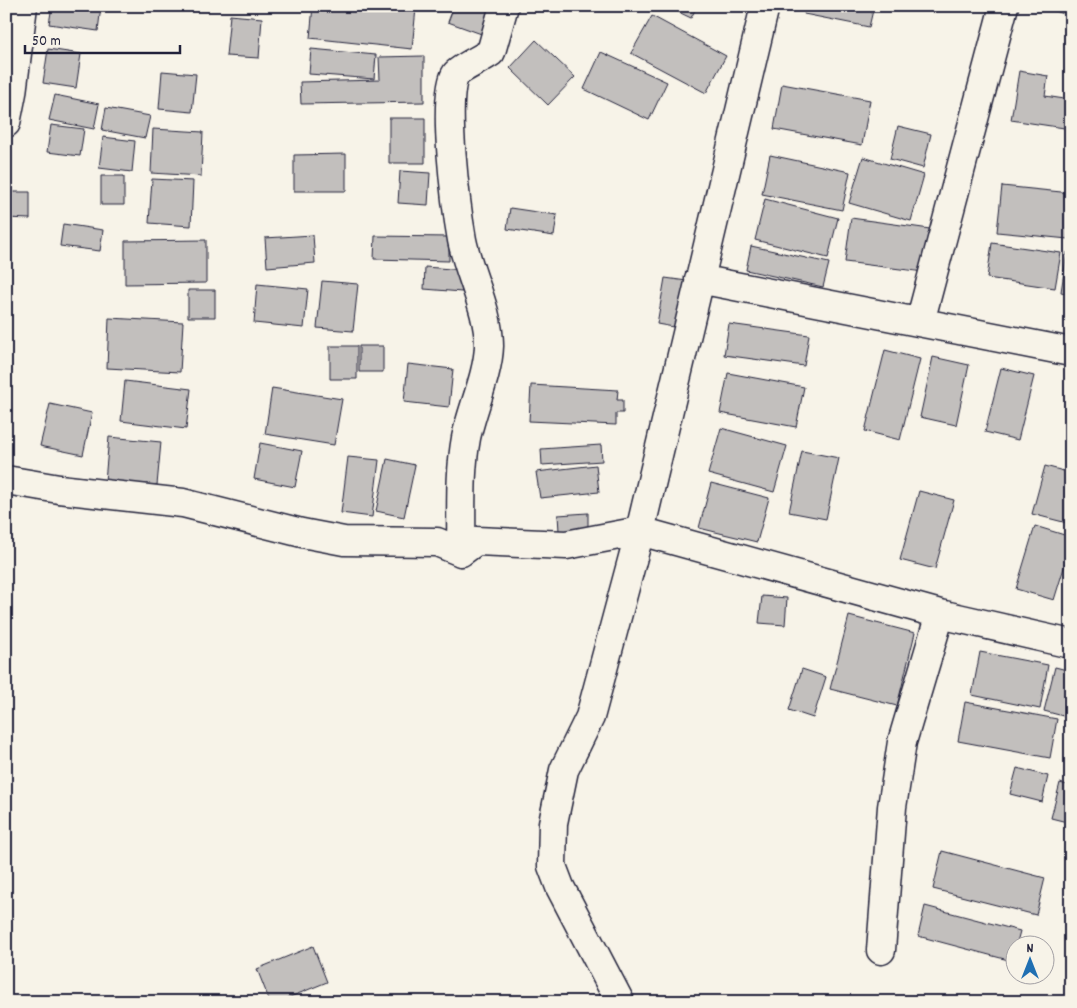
<svg xmlns="http://www.w3.org/2000/svg" width="1077" height="1008" font-family="Dekko,sans-serif">
	<style>
		.building { fill: #c2bfbd; stroke: #22223b }
		.lines { fill: none; stroke-linecap: round; stroke-linejoin: round }
		.minor-casing { stroke: #22223b; stroke-width: 31 }
		.minor { stroke: #f7f3e8; stroke-width: 28 }
	</style>
	<rect width="100%" height="100%" fill="#f7f3e8"/>
	<filter id="ink" filterUnits="userSpaceOnUse"><feTurbulence type="fractalNoise" baseFrequency=".02" numOctaves="2"/><feDisplacementMap in="SourceGraphic" scale="10" xChannelSelector="R" yChannelSelector="G"/><feConvolveMatrix kernelMatrix="1 2 1 2 8 2 1 2 1" color-interpolation-filters="sRGB"/></filter>
	<g filter="url(#ink)">
		<!-- building -->
		<path class="building" d="M52 6H101L98 31 49 24Z
			M313 6H397L416 8 412 49 310 38Z
			M454 6H498L487 36 448 22Z
			M666 6H697L691 18Z
			M806 6H874L869 27 804 14Z
			M1039 6H1071V16Z
			M230 15 262 18 259 58 226 56Z
			M652 16 726 56 706 93 631 53Z
			M536 40 575 77 548 105 510 68Z
			M48 49 81 54 76 88 43 83Z
			M311 49 376 55 374 79 309 74Z
			M601 52 667 82 649 120 584 89Z
			M424 56V102L301 104 300 82 380 80 379 57Z
			M162 71 196 74 192 112 159 109Z
			M1019 71 1048 76 1045 96 1071 100V129L1011 120Z
			M782 84 870 100 862 145 774 129Z
			M55 95 99 104 94 129 49 120Z
			M106 108 150 116 145 138 102 130Z
			M389 118H425V163H389Z
			M51 125 84 129 80 156 47 152Z
			M898 126 931 134 923 168 890 159Z
			M153 129 203 132 201 176 151 173Z
			M103 137 135 141 132 172 99 168Z
			M346 154V191H294V155Z
			M770 155 850 172 842 210 762 194Z
			M863 157 924 175 911 221 849 203Z
			M400 171 430 173 428 205 398 203Z
			M101 176H124V205H101Z
			M152 179 193 181 191 226 149 223Z
			M1002 186 1071 193 1068 239 997 232Z
			M6 192H30V219L6 218Z
			M765 199 838 218 828 258 755 240Z
			M510 208 557 215 554 236 507 229Z
			M851 218 930 229 924 272 845 262Z
			M63 224 103 230 100 251 60 246Z
			M313 235 315 263 267 267 265 238Z
			M375 236 449 237V261L374 259Z
			M206 240V283L125 284V241Z
			M992 243 1061 253 1055 288 987 278Z
			M751 246 829 263 823 287 746 270Z
			M1067 252 1071 253V294L1061 292Z
			M425 267 464 270 462 292 424 289Z
			M665 278 687 281 679 328 657 324Z
			M322 281 358 284 353 331 317 328Z
			M257 284 308 289 304 328 254 323Z
			M188 290H215V317H188Z
			M109 318 183 322 180 372 107 368Z
			M729 324 809 335 804 366 724 355Z
			M330 346H357V379H330Z
			M359 346H383V372H359Z
			M885 350 920 359 900 440 865 431Z
			M933 357 969 365 956 425 920 417Z
			M408 364 453 369 449 407 404 402Z
			M1001 368 1034 376 1018 440 985 432Z
			M728 373 804 387 796 427 720 413Z
			M125 381 191 389 186 429 121 421Z
			M531 385 618 390 617 400H623V413H616V425L529 421Z
			M272 388 342 399 334 445 265 434Z
			M50 404 92 413 83 455 40 446Z
			M721 428 787 446 774 492 708 474Z
			M109 437 161 442 157 485 105 481Z
			M260 443 302 451 295 487 254 479Z
			M601 445 602 461 542 465 541 449Z
			M802 451 839 458 826 519 789 512Z
			M348 457 379 460 372 517 341 513Z
			M387 459 415 465 404 517 376 511Z
			M596 465 599 492 540 498 536 472Z
			M1045 466 1071 473V524L1032 514Z
			M711 483 769 498 757 542 699 528Z
			M919 491 954 500 935 569 900 560Z
			M588 513V530L559 531 558 515Z
			M1035 526 1071 537V545L1054 600 1016 589Z
			M762 596 787 598 785 625 759 623Z
			M849 616 915 633 897 706 830 689Z
			M980 652 1048 665 1040 709 972 695Z
			M1055 667 1071 671V704L1067 717 1044 711Z
			M802 669 826 677 813 718 789 710Z
			M965 702 1057 719 1050 758 958 741Z
			M1017 768 1048 776 1042 802 1010 794Z
			M1060 783 1071 786V823L1051 818Z
			M942 851 1045 878 1036 915 933 889Z
			M925 906 1020 931 1012 961 918 936Z
			M313 946 327 982 278 1002H270L257 969Z"/>
		<g class="lines">
			<!-- minor casing -->
			<g class="minor-casing">
				<path id="minor" d="M6 123 12 93 23 6
					M699 279 1071 352
					M920 322 1004 6
					M6 480 59 489 183 503 302 533 344 541 437 542 461 552 476 541 566 545 640 531 940 614 1071 644
					M461 552C462 514 459 476 466 438 472 409 488 375 489 346 489 310 469 275 462 240 457 212 441 95 456 74 461 68 483 58 491 52L504 6
					M881 950 892 807 902 742 940 614
					M620 1002 560 887 552 866 553 823 564 770 590 717 640 531 765 6"/>
			</g>
			<!-- minor -->
			<use href="#minor" class="minor"/>
		</g>
	</g>
	<!-- margin -->
	<rect width="1077" height="1008" fill="none" stroke="#f7f3e8" stroke-width="25"/>
	<rect x="12" y="12" width="1052" height="983" fill="none" stroke="#22223b" stroke-width="2" filter="url(#ink)"/>
	<!-- north arrow -->
	<g transform="translate(1030 960)"><circle r="24" fill="#f7f3e8" stroke="#a29fa3"/>
	<path d="M0-4L9 19L0 12L-9 19Z" fill="#1f6fb2"/>
	<text y="-8" font-size="14" font-weight="bold" text-anchor="middle" fill="#22223b">N</text>
	</g>
	<!-- scale -->
	<path d="M25 45v8h155v-8" fill="none" stroke="#22223b" stroke-width="2.5"/>
	<text x="32" y="45" font-size="15" fill="#22223b" stroke="#f7f3e8" stroke-width="4" paint-order="stroke">50 m</text>
</svg>
